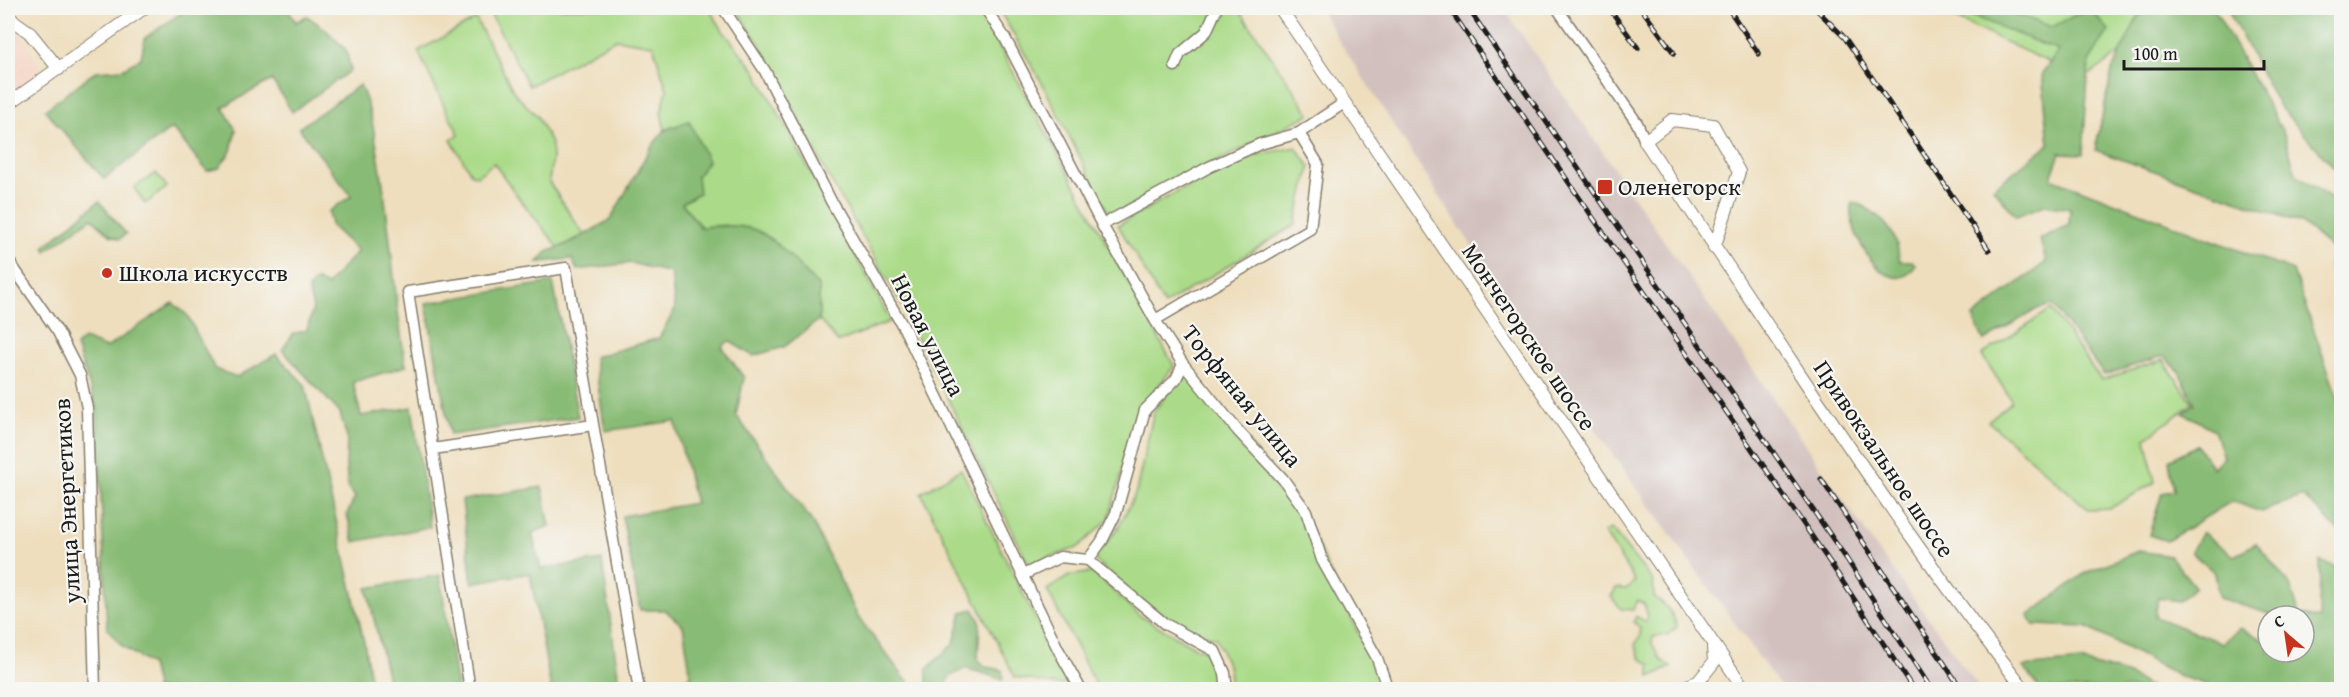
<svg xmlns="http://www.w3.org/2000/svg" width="2349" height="697" font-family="'Gentium Book Plus',serif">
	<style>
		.built { fill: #f5d3c2 }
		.industrial { fill: #d1c0bd }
		.green { fill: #abdb89; stroke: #647c52; stroke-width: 1.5 }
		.forest { fill: #88bb75; stroke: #526c48; stroke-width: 1.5 }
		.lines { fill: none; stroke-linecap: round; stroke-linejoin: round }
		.minor-casing { stroke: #857d6c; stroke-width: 13 }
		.tertiary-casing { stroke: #857d6c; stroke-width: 14 }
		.minor { stroke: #fff; stroke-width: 10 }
		.tertiary { stroke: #fff; stroke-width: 12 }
		.rail-casing { stroke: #1c1c1c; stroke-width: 5 }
		.rail { stroke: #f6f6f2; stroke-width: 3; stroke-dasharray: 9; stroke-linecap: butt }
		.poi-dot { fill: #c8321e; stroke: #f6f6f2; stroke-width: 2 }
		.labels { text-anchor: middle; stroke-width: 4.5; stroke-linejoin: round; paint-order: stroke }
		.poi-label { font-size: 24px; fill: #1c1c1c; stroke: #f6f6f2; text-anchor: start }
		.street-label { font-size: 24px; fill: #1c1c1c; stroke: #f6f6f2 }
	</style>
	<rect width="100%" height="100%" fill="#f6f6f2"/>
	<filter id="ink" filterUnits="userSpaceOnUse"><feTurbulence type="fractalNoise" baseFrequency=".0167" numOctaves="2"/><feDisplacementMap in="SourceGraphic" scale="12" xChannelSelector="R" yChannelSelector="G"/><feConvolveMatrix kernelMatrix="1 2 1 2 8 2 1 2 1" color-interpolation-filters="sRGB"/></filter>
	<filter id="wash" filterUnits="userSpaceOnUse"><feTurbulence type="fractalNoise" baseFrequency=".008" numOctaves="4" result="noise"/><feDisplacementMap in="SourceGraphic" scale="24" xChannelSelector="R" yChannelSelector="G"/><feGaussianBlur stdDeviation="1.35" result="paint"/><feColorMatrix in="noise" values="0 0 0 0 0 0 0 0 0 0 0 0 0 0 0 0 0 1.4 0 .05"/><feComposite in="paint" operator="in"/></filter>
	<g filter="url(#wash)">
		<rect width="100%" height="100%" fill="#eedebd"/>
		<!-- built -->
		<path class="built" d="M8 27 23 37 42 72 8 96Z"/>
		<!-- industrial -->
		<path class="industrial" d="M1320 8H1503L1875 546 1980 689H1782L1613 455 1462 231 1336 36Z"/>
		<!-- green -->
		<path class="green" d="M501 8H709L723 31 755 70 891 321 838 342 819 320V286L725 225 701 227 682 203 689 121 665 130 661 113 667 90 653 45 616 39 529 86 490 13Z
			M736 8H978L1174 366 1140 410 1108 520 1077 548 1035 562 1030 567 901 303 828 176 771 63Z
			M998 8H1238L1310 114 1110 216 1041 81Z
			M1933 8H2182L2084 79Z
			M476 19 515 94 537 116 551 143 552 158 549 182 584 235 559 248 518 197 494 163 477 176 471 174 451 140 459 134 447 112 418 51Z
			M1296 147 1310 167 1295 225 1164 305 1118 225 1173 194 1251 156Z
			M156 173 167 187 145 204 134 188Z
			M2051 309 2101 380 2163 360 2193 403 2146 438 2155 482 2109 509 2089 510 1988 421 2012 401 1982 355Z
			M1186 370 1271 470 1303 514 1384 689H1231L1229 669 1216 638 1188 629 1137 600 1093 558 1117 530 1136 492 1154 411Z
			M961 469 1068 684 1057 685 1015 677 921 493Z
			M1611 529 1653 581 1654 597C1666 604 1673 613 1677 627L1667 635 1653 637 1652 643 1660 659 1671 667 1650 677V664L1640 658 1635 645 1640 636V628L1634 622 1636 616 1646 622 1648 616 1644 604 1637 600 1633 610 1621 609 1611 597 1616 588 1626 589 1635 581 1604 532Z
			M1093 572 1140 616 1189 644 1213 655 1217 669 1212 689H1098L1047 590 1069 576Z"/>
		<!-- forest -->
		<path class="forest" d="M188 8H287L296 22 307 16 325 29 346 50 351 70 292 112 272 80 223 107 236 130 231 151 219 168 207 171 172 128 104 179 45 110 96 71 123 69 141 58 145 38Z
			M1953 8H1998L2052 27 2089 8 2109 30 2089 61 2083 154 2060 153 2051 178 2293 271 2341 407V533L2303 496 2261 512 2232 501 2167 541 2149 535 2162 493 2174 491 2169 460 2197 445 2213 468 2223 457 2214 430 2183 413 2195 404 2178 370 2163 356 2104 375 2053 305 2037 309 1984 341 1973 317 2046 262 2040 239 2069 225 2070 209 2045 205 2016 216 1993 188 2049 144 2042 73 2059 51Z
			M2151 8H2214L2284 134 2296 174 2337 203 2341 210V301L2329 264 2335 251 2301 223 2095 150 2112 71 2138 16Z
			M2227 8H2341V175L2278 105Z
			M360 85C372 111 375 137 380 165 391 232 394 300 406 366L353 382 361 416 412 407 430 527 354 542 347 514 355 497 348 488 346 466 347 438 340 413 282 350 293 334 307 330 313 308 308 289 316 280 326 286 358 251 331 226 329 211 351 196 299 128Z
			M689 121 708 161 697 176 699 193 682 203 700 227C719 226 743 223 760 232 779 242 804 271 819 287V320L784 347 753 356 729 341 722 347 744 378 736 415 813 523 858 617 903 676 916 689 927 685V669L954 643 962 612 973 609 980 621 978 659 985 667 1002 670 1003 680 966 668 949 677 945 689H659L658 685 691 677 683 626 665 610H640L622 516 695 503 675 421 605 431 594 357 659 338 675 309 671 273 631 263 577 270 572 259 538 262 547 252 570 243 610 220 651 147 665 130Z
			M99 201 126 234 120 239 110 235 92 218 46 251 44 247Z
			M1852 202C1869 205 1890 225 1896 241 1898 247 1898 254 1900 261H1912L1916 265C1888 308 1843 227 1852 202Z
			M553 282 578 417 450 435 426 303Z
			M173 303 187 315 215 369 237 377 276 354 305 385 364 642 372 689H154L156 686 151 665 122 646 107 628 97 408 76 346 84 339 106 348Z
			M542 487 550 526 532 533 541 569 602 560 619 682 604 689H551L530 573 472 583 462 500Z
			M2202 532 2234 556 2256 543 2290 585 2299 614 2319 619 2320 561 2341 569 2342 633 2338 641 2341 648V689H2222L2182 677 2086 627 2034 625 2028 616 2085 573 2138 551 2170 556 2195 587 2179 601 2158 598 2155 617 2222 643 2240 628 2268 642V652H2304V616H2276L2219 598 2215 573 2191 552Z
			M440 575 457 689H390L367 588Z
			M2080 661 2129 675 2153 689H2040L2023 667Z"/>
	</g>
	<g filter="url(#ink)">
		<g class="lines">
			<!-- minor casing -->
			<g class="minor-casing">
				<path id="minor" d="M723 8 765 71 831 201 905 330 1058 649 1081 690
					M985 8 1005 38 1102 225 1155 320 1183 364 1238 431 1283 479 1306 511 1322 560 1377 658 1388 690
					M1557 8 1637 123 1645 141
					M1175 66 1180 54 1206 32 1217 8
					M1102 225 1209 167 1260 144 1299 133 1344 103
					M8 260 58 332 80 375 87 408 95 690
					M1155 320 1310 229 1318 164 1299 133
					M433 449 593 425
					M1088 560 1165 624 1215 651 1225 673 1227 690
					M1023 575 1060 557 1088 560 1102 541 1116 513 1145 410 1176 379 1183 364
					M470 690 408 292 566 268 639 690"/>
			</g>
			<!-- tertiary casing -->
			<g class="tertiary-casing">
				<path id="tertiary" d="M1280 8 1745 690
					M8 17 29 32 59 69
					M8 104 144 8
					M1714 248 1739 172 1713 125 1672 120 1645 141C1698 222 1752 302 1806 383 1876 487 1947 591 2025 690
					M1675 690 1698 682 1714 662 1713 646"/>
			</g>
			<!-- minor -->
			<use href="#minor" class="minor"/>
			<!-- tertiary -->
			<use href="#tertiary" class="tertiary"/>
			<!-- rail casing -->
			<g class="rail-casing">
				<path id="rail" d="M1449 8 1833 567 1914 690
					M1468 8 1846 558 1932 690
					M1609 8 1638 48
					M1641 8 1674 53
					M1728 8 1759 54
					M1815 8 1845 38 1989 250
					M1821 479 1962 690"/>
			</g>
			<!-- rail -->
			<use href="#rail" class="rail"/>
		</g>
	</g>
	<!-- markers -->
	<g class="poi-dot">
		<rect x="1597" y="179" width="16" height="16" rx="3"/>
		<circle cx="107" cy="273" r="6"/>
	</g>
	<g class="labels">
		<!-- poi labels -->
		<g class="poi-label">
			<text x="1618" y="195">Оленегорск</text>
			<text x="119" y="281">Школа искусств</text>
		</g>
		<!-- street labels -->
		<g class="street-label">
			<text transform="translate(928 335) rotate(63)" y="8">Новая улица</text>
			<text transform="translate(1529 337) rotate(56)" y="8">Мончегорское шоссе</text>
			<text transform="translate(1242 396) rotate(51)" y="8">Торфяная улица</text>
			<text transform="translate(1884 459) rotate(56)" y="8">Привокзальное шоссе</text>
			<text transform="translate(67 501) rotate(-93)" y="8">улица Энергетиков</text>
		</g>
	</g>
	<!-- margin -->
	<rect width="2349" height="697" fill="none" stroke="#f6f6f2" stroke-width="30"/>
	<!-- north arrow -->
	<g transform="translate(2286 634) rotate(331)"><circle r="28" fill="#f6f6f2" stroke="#9f9f9c" stroke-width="1.5"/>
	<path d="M0-4.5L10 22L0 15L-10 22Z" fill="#c8321e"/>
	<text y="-9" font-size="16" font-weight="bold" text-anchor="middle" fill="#1c1c1c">С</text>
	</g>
	<!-- scale -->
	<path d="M2124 60v9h140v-9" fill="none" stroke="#1c1c1c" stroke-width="3"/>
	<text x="2133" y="60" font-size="18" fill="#1c1c1c" stroke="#f6f6f2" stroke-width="4.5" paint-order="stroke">100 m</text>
</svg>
